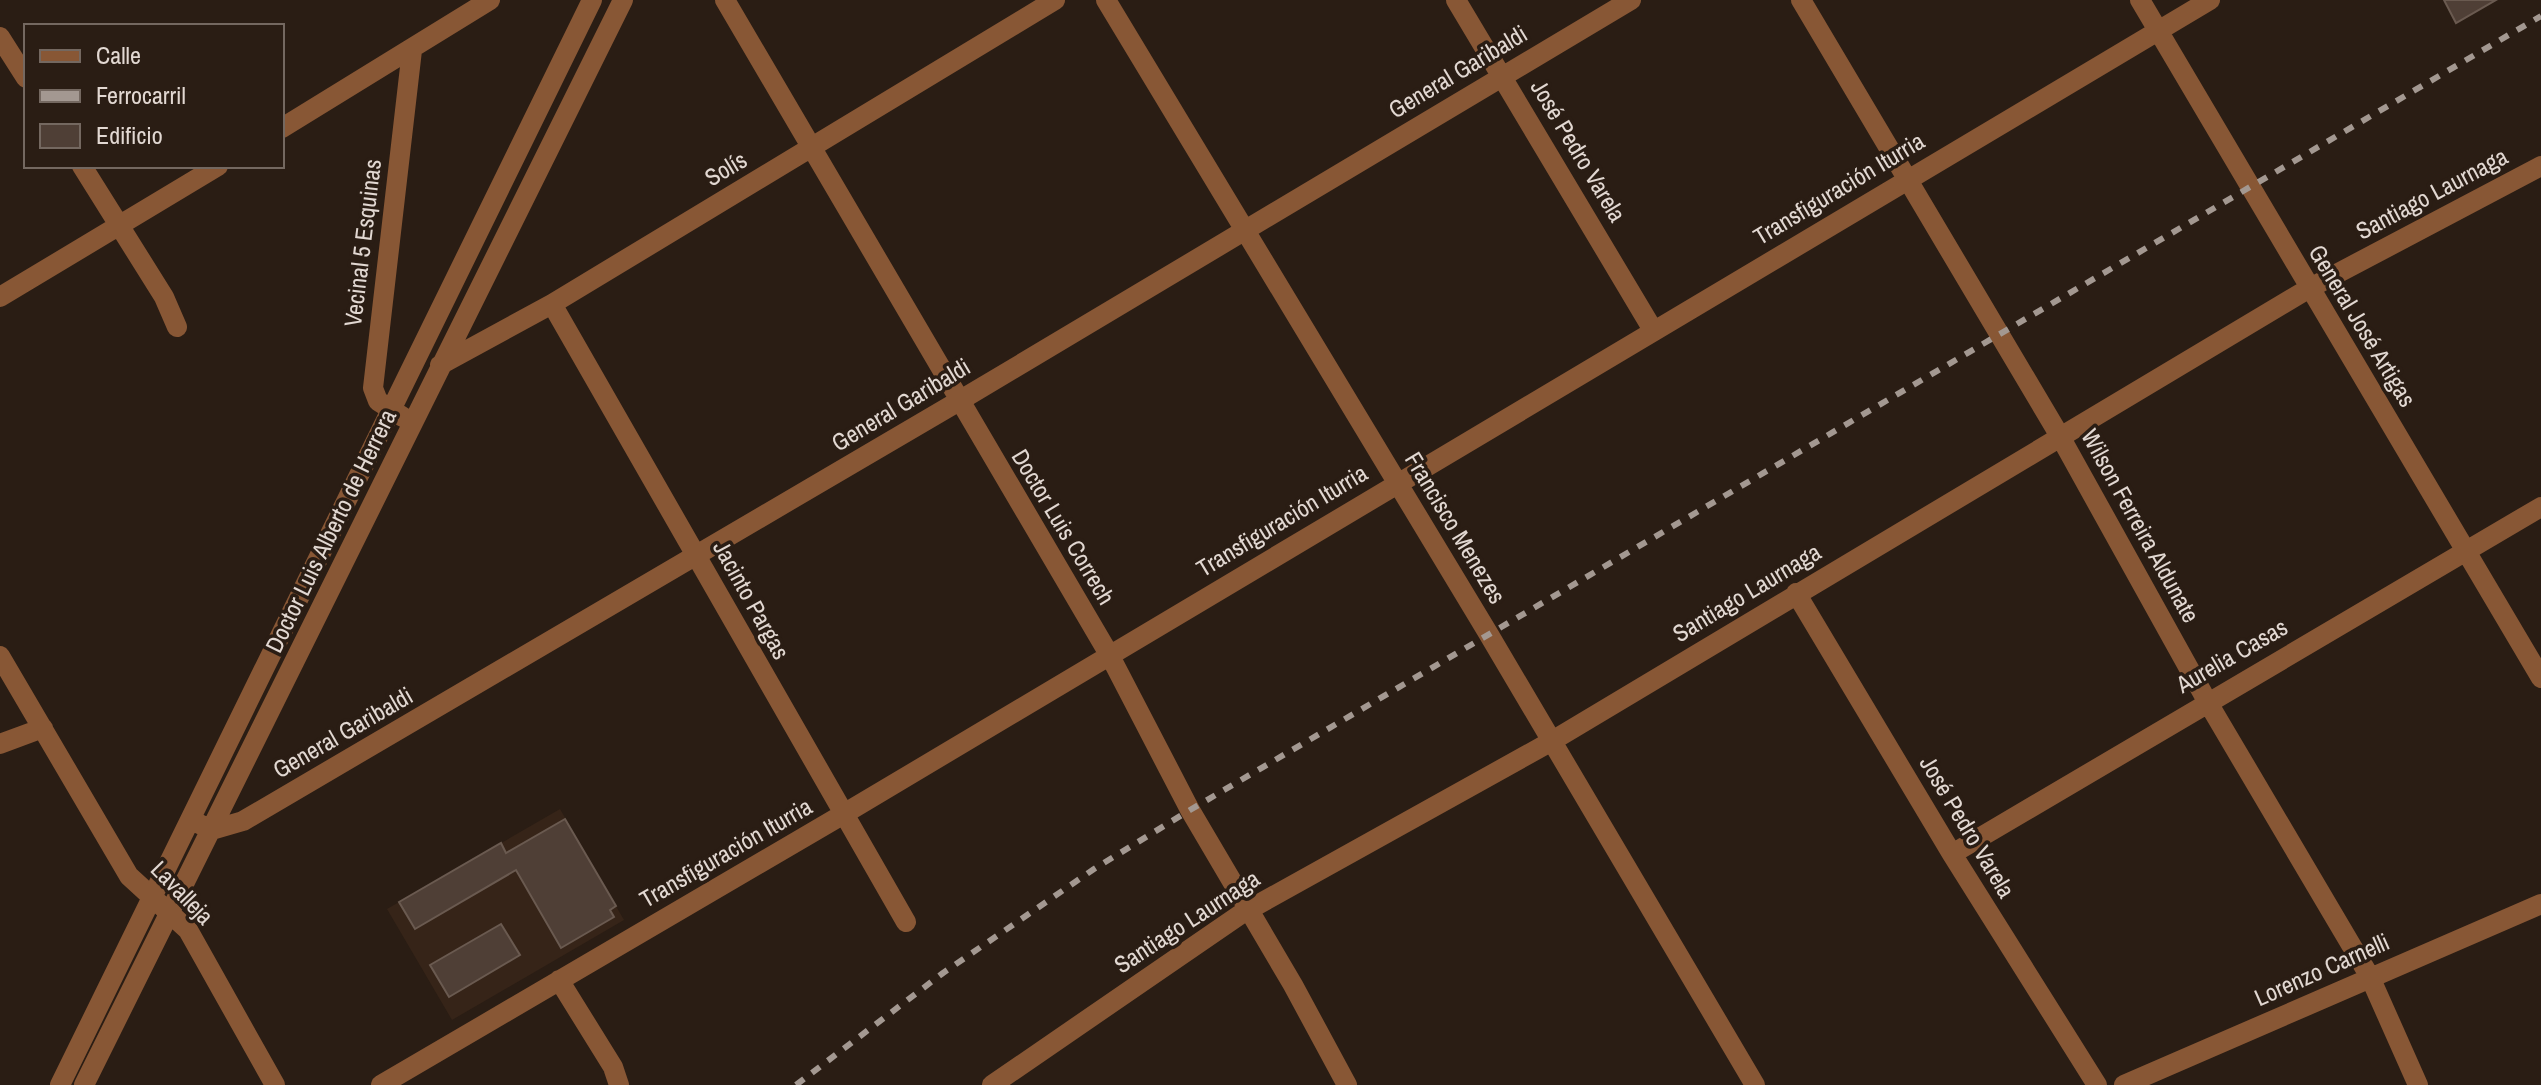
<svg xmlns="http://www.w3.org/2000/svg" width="2541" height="1085" font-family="'Archivo Narrow',sans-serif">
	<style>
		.built { fill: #362418 }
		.building { fill: #4f3f36; stroke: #6a5a50; stroke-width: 2 }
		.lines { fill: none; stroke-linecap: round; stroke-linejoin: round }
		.minor { stroke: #885735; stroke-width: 20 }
		.rail { stroke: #a39891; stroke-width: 6; stroke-dasharray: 10 10; stroke-linecap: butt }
		.labels { text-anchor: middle; stroke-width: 7; stroke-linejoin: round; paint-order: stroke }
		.street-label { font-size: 24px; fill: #e2d8d2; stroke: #2a1d14 }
	</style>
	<rect width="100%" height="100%" fill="#2a1d14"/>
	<!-- built -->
	<path class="built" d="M560 809 624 920 452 1020 387 909Z"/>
	<!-- building -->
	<path class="building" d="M2444 0H2496L2456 23Z
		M565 819 616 906 610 910 614 917 561 948 516 870 415 929 399 902 501 843 506 853Z
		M501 924 520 955 449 997 430 965Z"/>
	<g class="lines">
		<!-- minor -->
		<path class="minor" d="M725 0 1110 656 1190 810 1293 985 1347 1085
			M1106 0 1488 633 1755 1085
			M1456 0 1653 330
			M1801 0 2061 438 2207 701 2370 977 2418 1085
			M2140 0 2541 678
			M0 37 26 78
			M282 128 490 0
			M82 166 164 297 177 327
			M0 297 218 166
			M552 304 906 922
			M440 365 552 304 1055 0
			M403 417 378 401 373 388 412 50
			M1796 593 1952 854 2097 1085
			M0 656 129 876 188 930 275 1085
			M0 744 43 728
			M191 820 212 830 243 821 959 401 1631 0
			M1952 854 2541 507
			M559 980 613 1067 619 1085
			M60 1085 592 0
			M84 1085 623 0
			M381 1085 842 815 2210 0
			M992 1085 1241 914 1552 741 2308 289 2541 166
			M2124 1085 2541 904"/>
		<!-- rail -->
		<path class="rail" d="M796 1085 943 973 1094 869 1190 810 2541 16"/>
	</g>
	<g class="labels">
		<!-- street labels -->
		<g class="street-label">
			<text transform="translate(1458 72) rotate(-31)" y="8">General Garibaldi</text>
			<text transform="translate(1578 151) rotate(59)" y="8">José Pedro Varela</text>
			<text transform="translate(726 169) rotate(-31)" y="8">Solís</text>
			<text transform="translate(1839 189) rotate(-31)" y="8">Transfiguración Iturria</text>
			<text transform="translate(2432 194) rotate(-28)" y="8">Santiago Laurnaga</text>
			<text transform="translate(363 243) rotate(-83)" y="8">Vecinal 5 Esquinas</text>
			<text transform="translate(2362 326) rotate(59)" y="8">General José Artigas</text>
			<text transform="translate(901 405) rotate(-31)" y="8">General Garibaldi</text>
			<text transform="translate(1282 521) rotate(-31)" y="8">Transfiguración Iturria</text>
			<text transform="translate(2140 526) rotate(61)" y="8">Wilson Ferreira Aldunate</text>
			<text transform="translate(1063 527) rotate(59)" y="8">Doctor Luis Correch</text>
			<text transform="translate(1455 528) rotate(59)" y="8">Francisco Menezes</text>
			<text transform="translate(331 531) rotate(-64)" y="8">Doctor Luis Alberto de Herrera</text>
			<text transform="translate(1747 593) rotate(-31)" y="8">Santiago Laurnaga</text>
			<text transform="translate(751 600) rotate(61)" y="8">Jacinto Pargas</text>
			<text transform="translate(2232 656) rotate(-30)" y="8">Aurelia Casas</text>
			<text transform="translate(343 733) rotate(-30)" y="8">General Garibaldi</text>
			<text transform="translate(1967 827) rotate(59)" y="8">José Pedro Varela</text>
			<text transform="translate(726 853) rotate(-30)" y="8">Transfiguración Iturria</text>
			<text transform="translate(182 893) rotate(46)" y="8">Lavalleja</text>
			<text transform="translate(1187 922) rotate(-33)" y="8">Santiago Laurnaga</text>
			<text transform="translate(2322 970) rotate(-24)" y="8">Lorenzo Carnelli</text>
		</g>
	</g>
	<!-- legend -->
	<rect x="24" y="24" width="260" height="144" fill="#2a1d14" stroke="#746860" stroke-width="2"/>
	<rect x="40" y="50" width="40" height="12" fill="#885735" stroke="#746860" stroke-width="2"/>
	<text x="96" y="64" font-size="24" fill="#e2d8d2">Calle</text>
	<rect x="40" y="90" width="40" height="12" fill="#a39891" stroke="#746860" stroke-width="2"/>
	<text x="96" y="104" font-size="24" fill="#e2d8d2">Ferrocarril</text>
	<rect x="40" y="124" width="40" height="24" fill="#4f3f36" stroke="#746860" stroke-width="2"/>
	<text x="96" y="144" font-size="24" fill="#e2d8d2">Edificio</text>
</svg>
